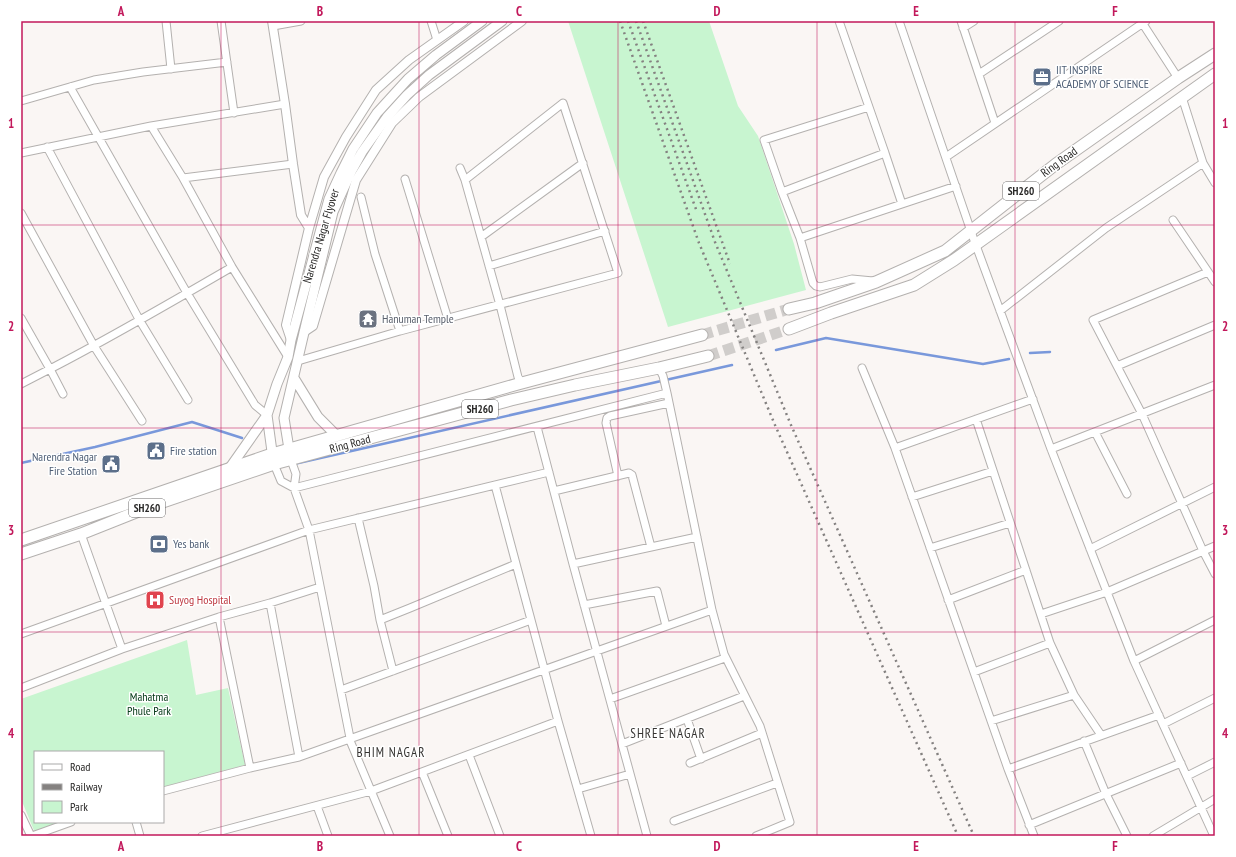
<svg xmlns="http://www.w3.org/2000/svg" width="1236" height="857" font-family="'PT Sans Narrow',sans-serif">
	<style>
		.green { fill: #c8f5d0 }
		.lines { fill: none; stroke-linecap: round; stroke-linejoin: round }
		.stream { stroke: #7998db; stroke-width: 2.5 }
		.trunk-tunnel { stroke: #d0cdcb; stroke-width: 11; stroke-dasharray: 11 5.5; stroke-linecap: butt }
		.minor-casing { stroke: #b4b1af; stroke-width: 9 }
		.tertiary-casing { stroke: #b4b1af; stroke-width: 10 }
		.secondary-casing { stroke: #b4b1af; stroke-width: 11 }
		.trunk-casing { stroke: #b4b1af; stroke-width: 13 }
		.minor { stroke: #fff; stroke-width: 7 }
		.tertiary { stroke: #fff; stroke-width: 8 }
		.secondary { stroke: #fff; stroke-width: 9 }
		.trunk { stroke: #fff; stroke-width: 11 }
		.rail { stroke: #848180; stroke-width: 2.5; stroke-dasharray: 2 4; stroke-linecap: butt }
		.grid { fill: none; stroke: #c2185b; stroke-width: 1; stroke-opacity: 0.55 }
		.labels { text-anchor: middle; stroke-width: 3; stroke-linejoin: round; paint-order: stroke }
		.shield { fill: #fff; stroke: #6a6968; stroke-width: 1 }
		.shield-label { font-size: 11px; font-weight: bold; fill: #2a2928 }
		.service-label { font-size: 12px; fill: #4e5e75; stroke: #fff; text-anchor: start }
		.street-label { font-size: 12px; fill: #2a2928; stroke: #fff }
		.worship-label { font-size: 12px; fill: #5b616d; stroke: #fff; text-anchor: start }
		.health-label { font-size: 12px; fill: #be3a42; stroke: #fff; text-anchor: start }
		.park-label { font-size: 12px; fill: #003714; stroke: #fff }
		.neighbourhood-label { font-size: 13px; letter-spacing: 1px; fill: #363432; stroke: #fff }
		.neatline { fill: none; stroke: #c2185b; stroke-width: 1.5 }
		.grid-label { font-size: 13px; text-anchor: middle; font-weight: bold; fill: #c2185b }
	</style>
	<rect width="100%" height="100%" fill="#faf6f4"/>
	<!-- green -->
	<path class="green" d="M568 21H709L738 106 758 136 794 244 806 290 668 327Z
		M187 640 196 695 228 688 245 765 163 787V752H35V822H62L35 833 21 799V699Z"/>
	<g class="lines">
		<!-- stream -->
		<path class="stream" d="M776 350 826 338 983 364 1009 359
			M1030 353 1050 352
			M21 463 95 447 192 422 242 438
			M294 464 732 365"/>
		<!-- trunk-tunnel -->
		<path class="trunk-tunnel" d="M702 335 789 309
			M708 356 789 329"/>
		<!-- minor casing -->
		<g class="minor-casing">
			<path id="minor" d="M166 21 171 69
				M221 21 234 113
				M431 21 437 40
				M839 21 885 153
				M899 21 974 240 1051 449 1134 661 1214 836
				M961 21 995 123
				M1141 21 1178 78
				M273 26 301 21
				M963 28 974 21
				M979 74 1059 21
				M70 87 187 293 255 405 267 415
				M1182 97 1203 163 1215 183
				M21 101 94 80 143 72 227 62
				M151 126 285 104
				M47 147 140 321 188 400
				M21 153 151 126 183 178 232 267 288 357
				M946 157 1146 21
				M183 178 293 164
				M405 179 448 319
				M465 180 500 305 518 377 522 383
				M782 192 764 140 869 107
				M361 197 375 254 400 331
				M21 213 94 346 142 421
				M1173 220 1215 282
				M481 237 583 163
				M800 238 782 192 885 153 902 204
				M489 266 605 231
				M1208 272 1093 320 1142 414 1203 551 1215 574
				M873 281 852 279 820 287 816 286 813 283 800 238 956 186
				M1000 311 1106 228 1203 163
				M21 318 50 369C112 337 172 302 232 267
				M298 361 400 331 618 273 563 103 465 180 460 168
				M1117 366 1215 325
				M659 368 663 376 667 393 712 610 724 654 760 726 790 822 756 836
				M862 368 895 448 1008 769 1034 836
				M21 384 50 369 63 394
				M976 419 1050 643 1074 695 1101 735
				M537 427 573 564 647 836
				M1095 432 1127 494
				M895 448 1033 399
				M1051 449 1215 385
				M291 460 296 474 294 488 309 530 351 743 390 836
				M274 464 281 481 294 488 667 393
				M618 476 606 423 607 418 610 416 669 403
				M495 485 558 721 591 836
				M554 491 629 473 632 475 651 547
				M912 497 993 471
				M358 518 374 586 380 620 410 608 516 564
				M81 534 122 649
				M930 548 1010 523
				M1090 549 1215 487
				M573 564 697 537
				M948 600 1026 570
				M270 603 299 757
				M584 605 657 591 666 626
				M1041 614 1107 592 1215 546
				M219 617 250 768
				M380 620 393 671
				M21 634 309 530 549 472
				M1134 661 1215 620
				M974 672 1050 643
				M21 688 122 649 219 617 270 603 320 587
				M341 690 531 620
				M610 699 725 658
				M687 719 701 759
				M991 721 1074 695
				M1163 724 1215 698
				M1084 741 1106 794 1127 836
				M622 744 744 696
				M469 755 500 836
				M690 763 762 733
				M1008 769 1159 715
				M422 772 448 836
				M1187 776 1215 762
				M578 789 630 774
				M163 791 250 768 299 757 712 610
				M317 806 328 836
				M21 815 31 836
				M674 821 777 783
				M136 822 140 836
				M1029 825 1181 763
				M32 836 71 822
				M202 836 371 791 558 721
				M1153 836 1215 799"/>
		</g>
		<!-- tertiary casing -->
		<g class="tertiary-casing">
			<path id="tertiary" d="M272 21 285 104 293 164 301 215 309 228
				M304 332 313 326 356 180 392 123 419 97 522 21
				M291 340 286 325 309 228 324 177 346 137 376 90 409 60 464 21"/>
		</g>
		<!-- secondary casing -->
		<g class="secondary-casing">
			<path id="secondary" d="M294 378 318 417 337 436
				M267 415 273 459
				M290 455 284 418 306 324 333 212 352 170 362 152 387 117 407 95 429 75 502 21
				M229 469 267 415 277 384 288 357 291 340 315 251 329 199 341 173 353 149 377 113 408 79 436 55 482 21"/>
		</g>
		<!-- trunk casing -->
		<g class="trunk-casing">
			<path id="trunk" d="M789 309 815 303 876 282 945 251 1056 164 1178 78 1215 54
				M789 329 831 313 914 285 954 260 1215 74
				M21 540 272 454 518 384 702 335
				M21 554 81 534 154 505 274 464 511 400 575 385 659 368 708 356"/>
		</g>
		<!-- minor -->
		<use href="#minor" class="minor"/>
		<!-- tertiary -->
		<use href="#tertiary" class="tertiary"/>
		<!-- secondary -->
		<use href="#secondary" class="secondary"/>
		<!-- trunk -->
		<use href="#trunk" class="trunk"/>
		<!-- rail -->
		<path class="rail" d="M620 21 699 243 775 425 958 836
			M628 21 697 212
			M636 21 715 242 791 425 974 836
			M643 21 730 264"/>
	</g>
	<!-- grid -->
	<path class="grid" d="M221 21V836M419 21V836M618 21V836M817 21V836M1015 21V836M21 225H1215M21 428H1215M21 632H1215"/>
	<!-- icons -->
	<defs>
		<g id="office-square" transform="scale(1)"><rect x="-9" y="-9" width="18" height="18" rx="4" fill="#5c6f8a" stroke="#fff"/><path d="M-6-3h4V-5.5h4V-3h4V5H-6ZM-1-4.5V-3h2v-1.5ZM-6 0V1H6V0Z" fill="#fff"/></g>
		<g id="temple-square" transform="scale(1)"><rect x="-9" y="-9" width="18" height="18" rx="4" fill="#6b7280" stroke="#fff"/><path d="M0-6L5-2H3V0L6.5 2.5H4V6H1.5V3h-3V6H-4V2.5H-6.5L-3 0V-2H-5Z" fill="#fff"/></g>
		<g id="civic-square" transform="scale(1)"><rect x="-9" y="-9" width="18" height="18" rx="4" fill="#5c6f8a" stroke="#fff"/><path d="M-.6-6.5H3V-4.5H.6V-3L4-1V1h2V6H-6V1h2V-1L-.6-3ZM-1.2 2.5V6h2.4V2.5Z" fill="#fff"/></g>
		<g id="bank-square" transform="scale(1)"><rect x="-9" y="-9" width="18" height="18" rx="4" fill="#5c6f8a" stroke="#fff"/><path d="M-6-4H6V4H-6ZM0-2.3a2.3 2.3 0 1 0 0 4.6a2.3 2.3 0 1 0 0-4.6Z" fill="#fff"/></g>
		<g id="hospital-square" transform="scale(1)"><rect x="-9" y="-9" width="18" height="18" rx="4" fill="#e0444e" stroke="#fff"/><path d="M-5-5h3v3.5h4V-5h3V5h-3V1.5h-4V5h-3Z" fill="#fff"/></g>
	</defs>
	<g fill-rule="evenodd">
		<use href="#office-square" x="1042" y="77"/>
		<use href="#temple-square" x="368" y="319"/>
		<use href="#civic-square" x="156" y="451"/>
		<use href="#civic-square" x="111" y="464"/>
		<use href="#bank-square" x="159" y="544"/>
		<use href="#hospital-square" x="155" y="600"/>
	</g>
	<g class="labels">
		<!-- shield labels -->
		<g class="shield">
			<rect x="1003" y="182" width="36" height="18" rx="3"/>
			<rect x="462" y="400" width="36" height="18" rx="3"/>
			<rect x="129" y="499" width="36" height="18" rx="3"/>
		</g>
		<g class="shield-label">
			<text x="1021" y="195">SH260</text>
			<text x="480" y="413">SH260</text>
			<text x="147" y="512">SH260</text>
		</g>
		<!-- service labels -->
		<g class="service-label">
			<text x="1056" y="74">IIT INSPIRE<tspan x="1056" dy="14">ACADEMY OF SCIENCE</tspan></text>
			<text x="170" y="455">Fire station</text>
			<text x="97" y="461" text-anchor="end">Narendra Nagar<tspan x="97" dy="14">Fire Station</tspan></text>
			<text x="173" y="548">Yes bank</text>
		</g>
		<!-- street labels -->
		<g class="street-label">
			<text transform="translate(1059 162) rotate(-36)" y="4">Ring Road</text>
			<text transform="translate(321 236) rotate(-73)" y="4">Narendra Nagar Flyover</text>
			<text transform="translate(350 444) rotate(-15)" y="4">Ring Road</text>
		</g>
		<!-- worship labels -->
		<g class="worship-label">
			<text x="382" y="323">Hanuman Temple</text>
		</g>
		<!-- health labels -->
		<g class="health-label">
			<text x="169" y="604">Suyog Hospital</text>
		</g>
		<!-- park labels -->
		<g class="park-label">
			<text x="149" y="701">Mahatma<tspan x="149" dy="14">Phule Park</tspan></text>
		</g>
		<!-- neighbourhood labels -->
		<g class="neighbourhood-label">
			<text x="668" y="738">SHREE NAGAR</text>
			<text x="391" y="757">BHIM NAGAR</text>
		</g>
	</g>
	<!-- border -->
	<rect width="1236" height="857" fill="none" stroke="#ffffff" stroke-width="44"/>
	<!-- legend -->
	<rect x="34" y="751" width="130" height="72" fill="#ffffff" stroke="#aaa9a9"/>
	<rect x="42" y="764" width="20" height="6" fill="#ffffff" stroke="#aaa9a9"/>
	<text x="70" y="771" font-size="12" fill="#2a2928">Road</text>
	<rect x="42" y="784" width="20" height="6" fill="#848180" stroke="#aaa9a9"/>
	<text x="70" y="791" font-size="12" fill="#2a2928">Railway</text>
	<rect x="42" y="801" width="20" height="12" fill="#c8f5d0" stroke="#aaa9a9"/>
	<text x="70" y="811" font-size="12" fill="#2a2928">Park</text>
	<rect x="22" y="22" width="1192" height="813" class="neatline"/>
	<g class="grid-label">
		<text x="121" y="16">A</text>
		<text x="320" y="16">B</text>
		<text x="519" y="16">C</text>
		<text x="717" y="16">D</text>
		<text x="916" y="16">E</text>
		<text x="1115" y="16">F</text>
		<text x="11" y="128">1</text>
		<text x="1225" y="128">1</text>
		<text x="11" y="331">2</text>
		<text x="1225" y="331">2</text>
		<text x="11" y="535">3</text>
		<text x="1225" y="535">3</text>
		<text x="11" y="738">4</text>
		<text x="1225" y="738">4</text>
		<text x="121" y="851">A</text>
		<text x="320" y="851">B</text>
		<text x="519" y="851">C</text>
		<text x="717" y="851">D</text>
		<text x="916" y="851">E</text>
		<text x="1115" y="851">F</text>
	</g>
</svg>
